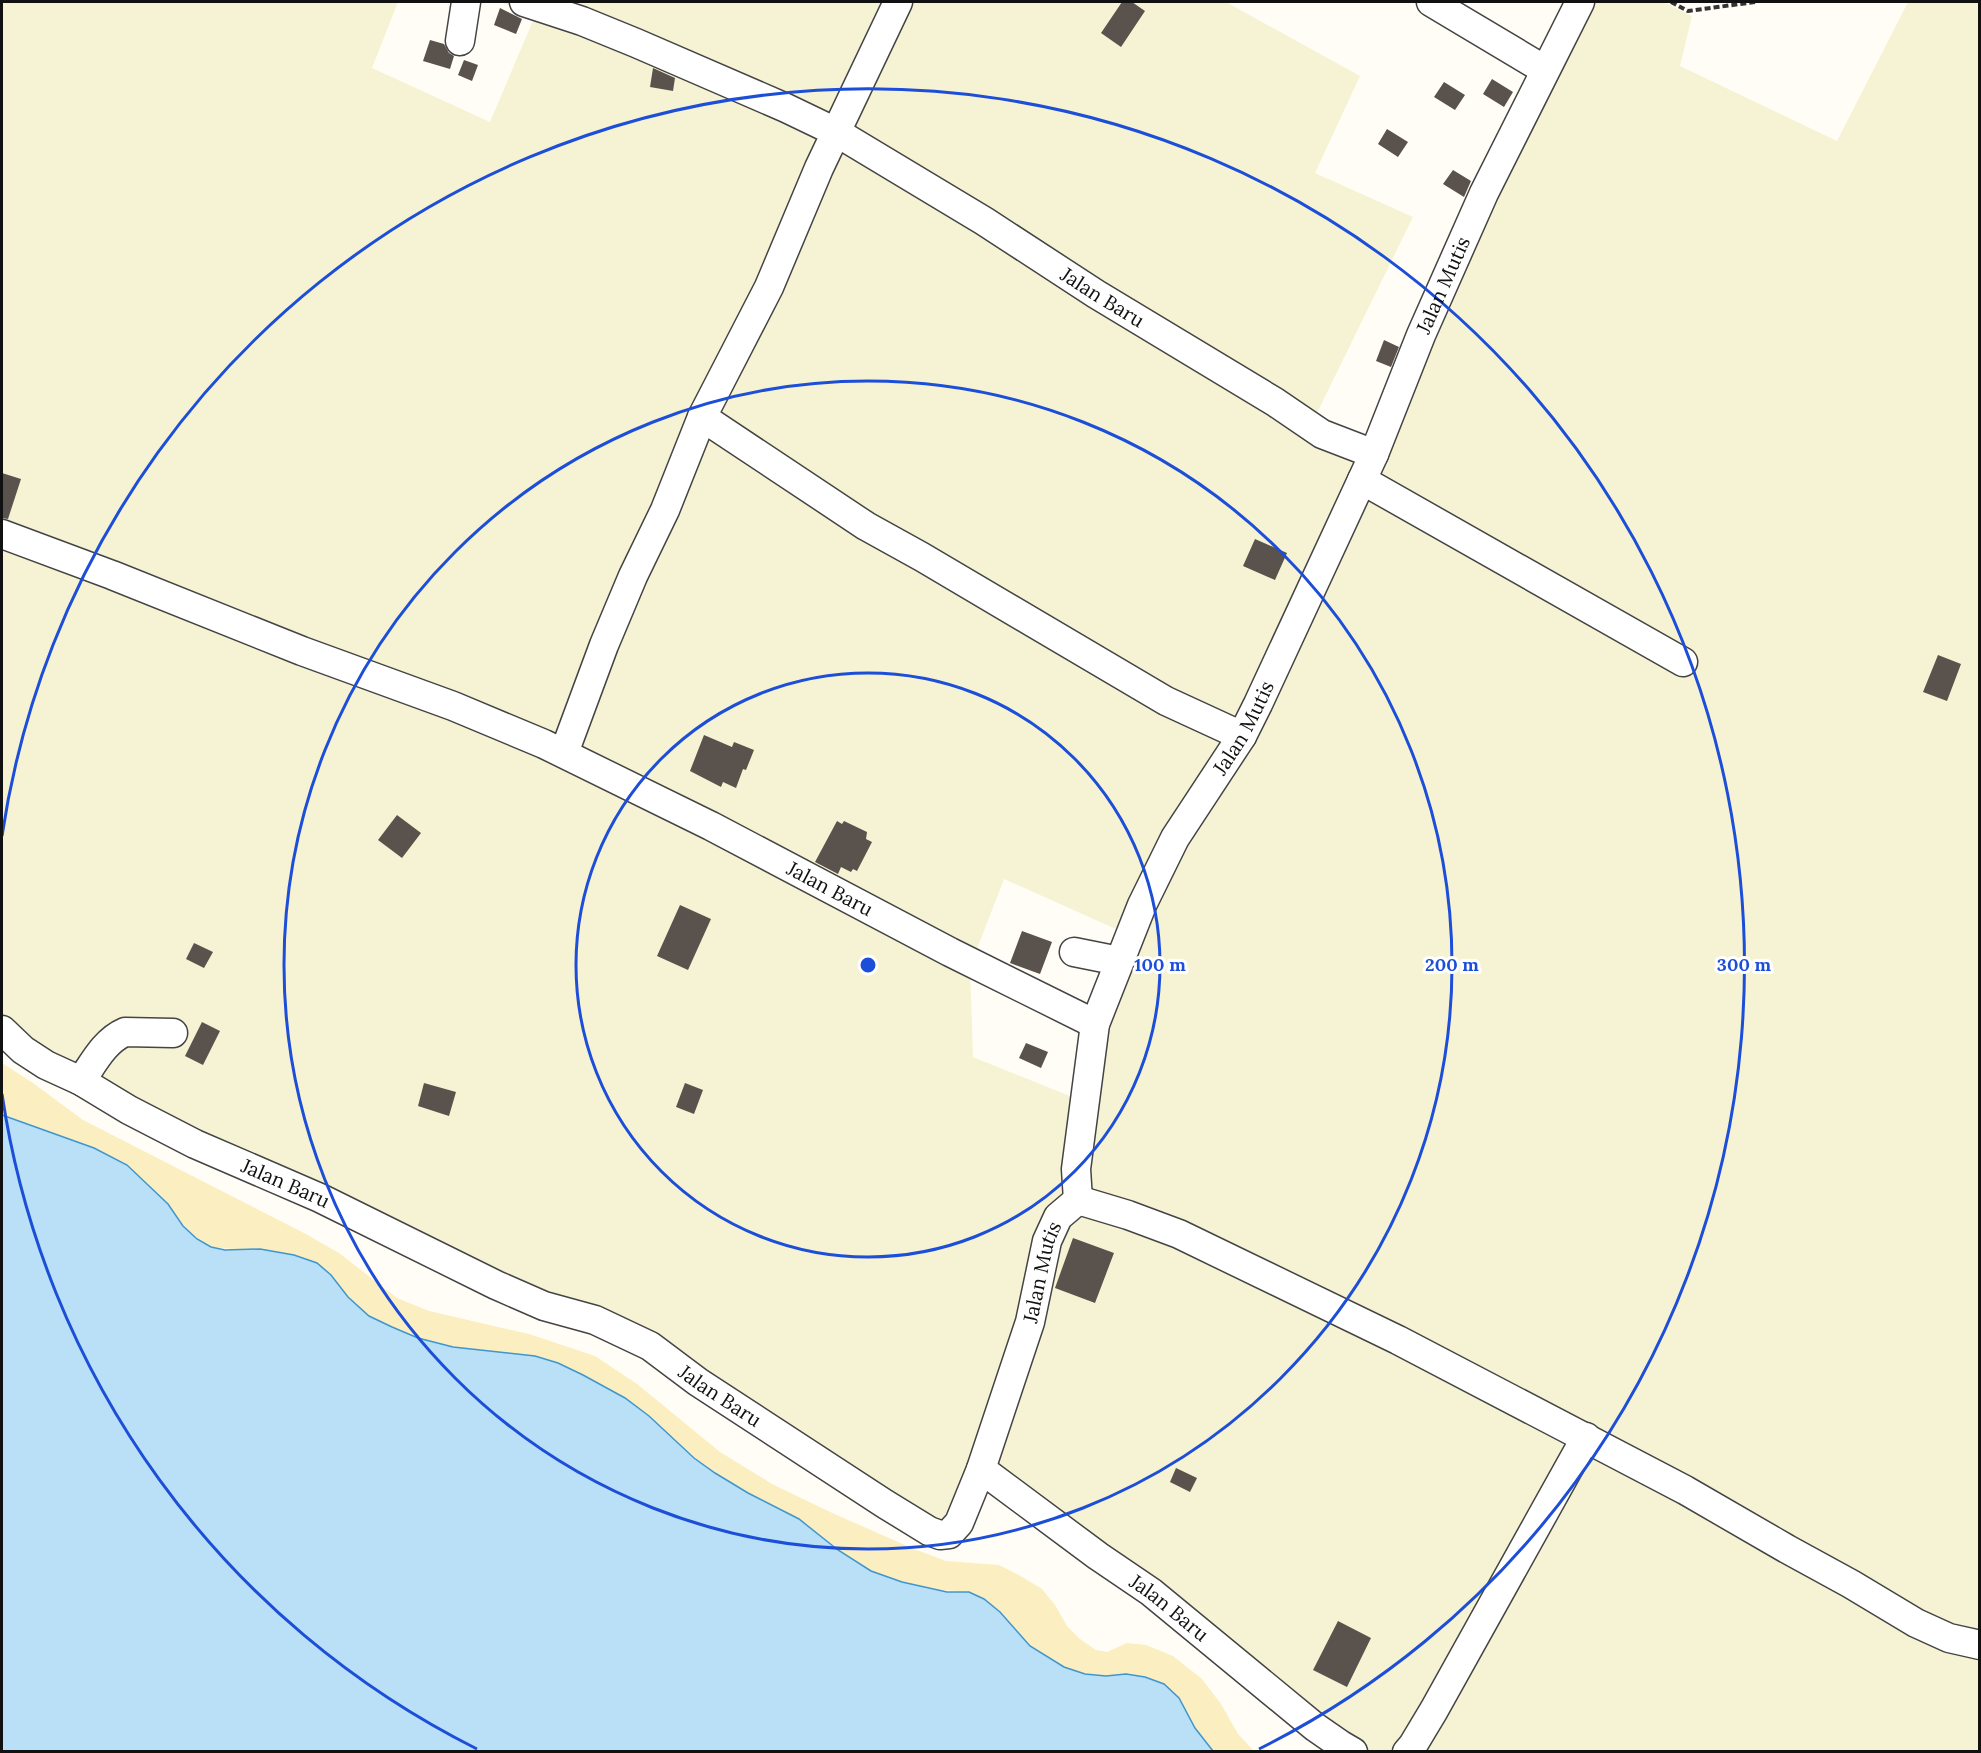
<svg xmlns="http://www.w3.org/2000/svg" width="1981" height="1753" font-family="Lora,serif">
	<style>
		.farmland { fill: #f6f3d4; fill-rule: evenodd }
		.sand { fill: #fbeec1 }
		.water { fill: #b9e0f7; stroke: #3f96cf; stroke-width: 1.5 }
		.building { fill: #5a524d }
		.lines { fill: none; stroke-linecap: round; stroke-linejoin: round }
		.minor-casing { stroke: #444; stroke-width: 31 }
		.path { stroke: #333; stroke-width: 4; stroke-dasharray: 6 3; stroke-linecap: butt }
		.minor { stroke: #fff; stroke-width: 28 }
		.ring { fill: none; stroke: #1d4ed8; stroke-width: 3 }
		.labels { text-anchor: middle; stroke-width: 6; stroke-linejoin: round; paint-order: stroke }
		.street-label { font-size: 20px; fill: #111; stroke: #fff }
		.centre { fill: #1d4ed8; stroke: #fff; stroke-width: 3 }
		.ring-label { font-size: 18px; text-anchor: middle; font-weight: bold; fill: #1d4ed8; stroke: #fff; stroke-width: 6; stroke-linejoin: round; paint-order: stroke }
	</style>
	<rect width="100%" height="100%" fill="#fffdf5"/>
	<!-- farmland -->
	<path class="farmland" d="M2 2H398L372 68 490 122 535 16 501 2H1226L1360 76 1315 173 1413 217 1317 413 1365 438 1586 2H1664L1692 16 1680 66 1837 141 1908 2H1979V1751H1355L995 1478 964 1494 939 1526 698 1380 107 1090 2 1022ZM1004 879 1138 939 1098 1045 1097 1107 973 1057 970 967Z"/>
	<!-- sand -->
	<path class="sand" d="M2 1063 33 1083 83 1120 304 1233 339 1253 397 1298 429 1311 529 1334 595 1356 637 1384 720 1452 772 1484 830 1512 914 1549 946 1561 999 1565 1019 1575 1042 1589 1055 1605 1067 1626 1080 1639 1096 1650 1107 1652 1127 1643 1146 1645 1173 1656 1202 1679 1221 1704 1238 1734 1254 1751H1213L1164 1684 1145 1677 1126 1674 1106 1676 1085 1674 1064 1667 1030 1646 1000 1612 984 1599 969 1592 931 1589 902 1582 871 1571 838 1550 799 1519 748 1493 715 1473 694 1458 649 1416 625 1398 583 1375 558 1363 535 1356 453 1347 418 1338 392 1327 369 1316 348 1297 331 1275 317 1263 294 1255 211 1247 197 1240 183 1226 168 1204 94 1148 2 1115Z"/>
	<!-- water -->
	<path class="water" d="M2 1115 94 1148 127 1165 168 1204 183 1226 197 1239 211 1247 225 1250 260 1249 294 1255 317 1263 331 1275 348 1297 369 1316 392 1327 418 1338 453 1347 535 1356 558 1363 583 1375 625 1398 649 1416 694 1458 715 1473 748 1493 799 1519 838 1550 871 1571 902 1582 947 1592H969L984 1599 1000 1612 1030 1646 1064 1667 1085 1674 1106 1676 1126 1674 1145 1677 1164 1684 1179 1698 1195 1728 1213 1751H2Z"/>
	<!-- building -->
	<path class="building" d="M1122 2H1132L1145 11 1121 47 1101 33Z
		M500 8 522 19 516 34 494 25Z
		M430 40 444 44 449 53 454 56 450 69 423 61Z
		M464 60 478 65 472 81 458 75Z
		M653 68 675 78 673 91 650 87Z
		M1492 79 1513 92 1504 107 1483 94Z
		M1444 82 1465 95 1455 110 1434 97Z
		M1387 129 1408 142 1398 157 1378 144Z
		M1453 170 1471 181 1464 197 1443 184Z
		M1384 340 1399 347 1391 367 1376 361Z
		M2 473 21 479 8 519 2 518Z
		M1255 539 1287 553 1275 580 1243 566Z
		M1938 655 1961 664 1947 701 1923 692Z
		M704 735 732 747 734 742 754 750 746 770 743 769 736 788 723 782 721 787 690 771Z
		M397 815 421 833 402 858 378 840Z
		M837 821 842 824 844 821 867 832 866 839 872 842 857 871 853 869 851 872 841 867 838 874 815 862Z
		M680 905 711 919 688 970 657 956Z
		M1022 931 1052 942 1040 974 1010 963Z
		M194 943 213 952 204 968 186 959Z
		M202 1022 220 1031 203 1065 185 1056Z
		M1026 1043 1048 1052 1041 1068 1019 1058Z
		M424 1083 456 1092 449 1116 418 1106Z
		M685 1083 703 1090 694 1114 676 1107Z
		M1073 1238 1114 1253 1095 1303 1055 1288Z
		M1176 1468 1197 1478 1190 1492 1170 1482Z
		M1338 1621 1371 1638 1347 1687 1313 1670Z"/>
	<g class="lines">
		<!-- minor casing -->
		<g class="minor-casing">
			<g id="minor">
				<path id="s1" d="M524 2 582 21 636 43 786 108 836 132 984 221 1096 294 1275 402 1322 434 1374 454"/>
				<path d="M1431 2 1545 70"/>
				<path d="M460 41 466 2"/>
				<path d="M702 417 866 526 922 557 1166 701 1242 736"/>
				<path d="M1362 480 1683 662"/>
				<path id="s2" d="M2 534 112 575 302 651 453 706 544 744 711 826 950 952 1095 1024"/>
				<path d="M564 753 604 645 633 576 665 510 702 417 769 287 819 168 898 2"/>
				<path d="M1074 952 1119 961"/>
				<path id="s3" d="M2 1030 23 1050 46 1065 81 1081 129 1110 195 1144 320 1198 496 1285 544 1306 595 1320 650 1346 698 1382 885 1504 929 1531 940 1535 949 1534 959 1523 981 1469 1030 1322 1047 1241 1058 1217 1078 1200"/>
				<path d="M81 1081C93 1064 104 1041 125 1032L173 1033"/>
				<path id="s4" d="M1078 1200 1076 1169 1095 1024 1142 905 1175 838 1242 736 1258 704 1374 454 1421 335 1484 193 1580 2"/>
				<path d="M1078 1200 1128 1215 1179 1234 1398 1340 1685 1490 1787 1549 1851 1584 1916 1623 1949 1638 1980 1645"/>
				<path id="s5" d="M981 1469 1098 1556 1151 1592 1315 1727 1341 1745 1353 1752"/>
				<path d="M1407 1752 1413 1745 1434 1710 1586 1437"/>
			</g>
		</g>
		<!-- path -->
		<path class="path" d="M1671 2 1688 11 1755 2"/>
		<!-- minor -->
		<use href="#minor" class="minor"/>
	</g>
	<!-- distance rings -->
	<g class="ring">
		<circle cx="868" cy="965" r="292"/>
		<circle cx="868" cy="965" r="584"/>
		<path d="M477 1749A876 876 0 0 1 2 1094M2 836A876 876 0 1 1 1259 1749"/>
	</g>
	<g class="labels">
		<!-- street labels -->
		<g class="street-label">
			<text dy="7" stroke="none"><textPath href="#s4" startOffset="996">Jalan Mutis</textPath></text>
			<text dy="7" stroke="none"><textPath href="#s1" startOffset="652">Jalan Baru</textPath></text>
			<text dy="7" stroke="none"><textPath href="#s4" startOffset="510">Jalan Mutis</textPath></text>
			<text dy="7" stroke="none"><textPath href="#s2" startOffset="902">Jalan Baru</textPath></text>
			<text dy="7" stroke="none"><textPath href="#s3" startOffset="324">Jalan Baru</textPath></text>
			<text dy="7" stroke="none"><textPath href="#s3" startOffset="1359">Jalan Mutis</textPath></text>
			<text dy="7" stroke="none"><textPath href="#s3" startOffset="810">Jalan Baru</textPath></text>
			<text dy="7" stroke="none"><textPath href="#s5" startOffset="234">Jalan Baru</textPath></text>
		</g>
	</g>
	<circle cx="868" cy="965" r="9" class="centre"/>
	<g class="ring-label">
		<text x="1160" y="971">100 m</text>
		<text x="1452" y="971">200 m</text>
		<text x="1744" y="971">300 m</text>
	</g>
	<!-- border -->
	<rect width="1981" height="1753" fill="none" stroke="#111111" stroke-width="6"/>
</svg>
